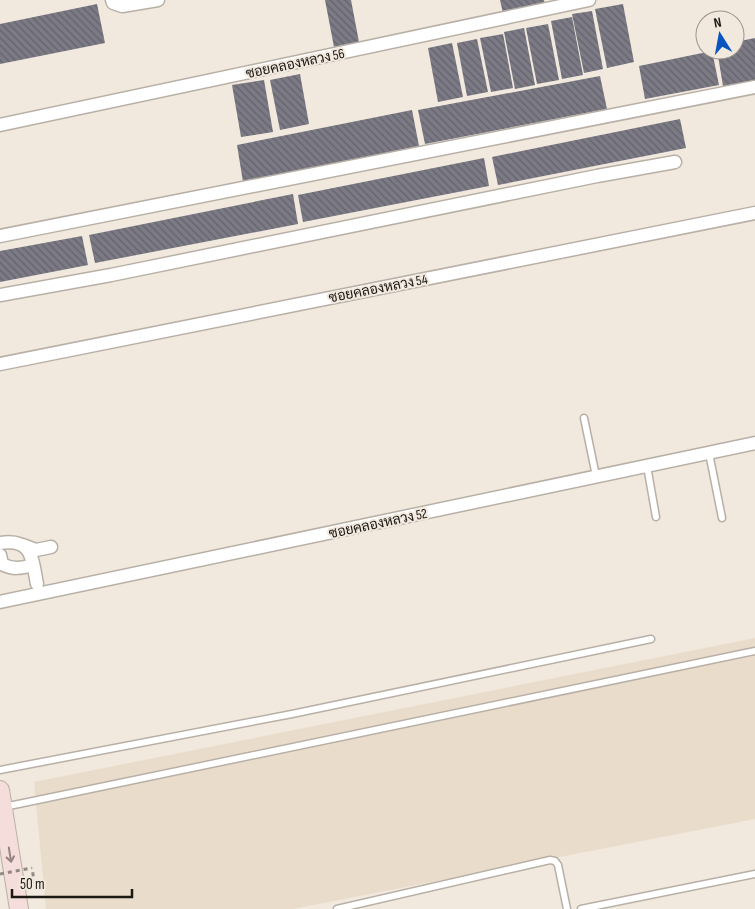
<svg xmlns="http://www.w3.org/2000/svg" width="755" height="909" font-family="'Sofia Sans Condensed',Sarabun,sans-serif">
	<style>
		.built { fill: #e9dccb }
		.building { fill: url(#building-back-hatch) }
		.lines { fill: none; stroke-linecap: round; stroke-linejoin: round }
		.service-casing { stroke: #b8b0a6; stroke-width: 9 }
		.minor-casing { stroke: #b8b0a6; stroke-width: 15 }
		.secondary-casing { stroke: #b8b0a6; stroke-width: 20 }
		.path { stroke: #918a83; stroke-width: 3; stroke-dasharray: 4 4; stroke-linecap: butt }
		.service { stroke: #fff; stroke-width: 6 }
		.minor { stroke: #fff; stroke-width: 12 }
		.secondary { stroke: #f5dddc; stroke-width: 18 }
		.path-bridge { stroke: #918a83; stroke-width: 3; stroke-dasharray: 4 4; stroke-linecap: butt }
		.oneway { stroke: #938482 }
		.labels { text-anchor: middle; stroke-width: 4; stroke-linejoin: round; paint-order: stroke }
		.street-label { font-size: 14px; fill: #1b1814; stroke: #f1e8de }
	</style>
	<defs>
		<pattern id="building-back-hatch" width="6" height="6" patternUnits="userSpaceOnUse" patternTransform="scale(1.25)"><rect width="6" height="6" fill="#7b7a85"/><path d="M-1 5l2 2M0 0l6 6M5-1l2 2" fill="none" stroke="#64636c"/></pattern>
	</defs>
	<rect width="100%" height="100%" fill="#f1e8de"/>
	<!-- built -->
	<path class="built" d="M755 638V819L293 909H46L34 782Z"/>
	<!-- building -->
	<path class="building" d="M325 0H351L359 42 334 47Z
		M500 0H544L545 5 503 13Z
		M97 4 105 43 0 64V24Z
		M623 4 634 62 607 68 595 9Z
		M592 11 603 69 584 73 572 14Z
		M572 17 583 75 562 79 551 21Z
		M548 24 559 80 537 84 526 28Z
		M524 28 535 85 515 89 504 32Z
		M503 34 513 88 491 92 480 38Z
		M755 38V80L723 86 717 50H735V42Z
		M477 39 488 92 467 96 457 43Z
		M452 43 463 97 438 102 428 48Z
		M712 51 719 85 645 99 639 66Z
		M300 74 309 124 280 130 270 80Z
		M600 76 607 109 425 144 418 110Z
		M264 80 273 132 241 137 232 85Z
		M412 110 419 146 243 182 237 145Z
		M680 119 686 148 498 185 492 157Z
		M484 158 489 186 303 222 298 195Z
		M293 194 298 224 95 263 89 235Z
		M82 236 88 265 0 282V251Z"/>
	<g class="lines">
		<!-- service casing -->
		<g class="service-casing">
			<path id="service" d="M584 418 596 476
				M709 453 722 518
				M647 466 656 517
				M0 770 292 714 651 639
				M4 807 755 651
				M337 909 550 860 555 861 558 865 567 909
				M581 909 755 874"/>
		</g>
		<!-- minor casing -->
		<g class="minor-casing">
			<path id="minor" d="M112 0 113 3 122 6 158 0
				M0 125 589 0
				M0 236 755 87
				M0 295 111 275 597 176 675 162
				M0 364 755 213
				M0 543C33 538 32 559 37 584
				M23 545 36 550 51 547
				M0 555 2 564C13 570 22 568 33 565
				M0 602 755 443"/>
		</g>
		<!-- secondary casing -->
		<g class="secondary-casing">
			<path id="secondary" d="M0 790 19 909"/>
		</g>
		<!-- path -->
		<path class="path" d="M31 882 34 881 32 868"/>
		<!-- service -->
		<use href="#service" class="service"/>
		<!-- minor -->
		<use href="#minor" class="minor"/>
		<!-- secondary -->
		<use href="#secondary" class="secondary"/>
		<!-- path-bridge -->
		<path class="path-bridge" d="M0 874 32 868"/>
	</g>
	<!-- one-way arrows -->
	<defs><path id="oneway-shaft" d="M-6 0H5M1.5-3L5.5 0L1.5 3" fill="none" stroke-width="1.6" stroke-linecap="round" stroke-linejoin="round" transform="scale(1.25)"/></defs>
	<use class="oneway" href="#oneway-shaft" transform="translate(10 855) rotate(81)"/>
	<g class="labels">
		<!-- street labels -->
		<g class="street-label">
			<text transform="translate(295 63) rotate(-12)" y="5">ซอยคลองหลวง 56</text>
			<text transform="translate(378 288) rotate(-11)" y="5">ซอยคลองหลวง 54</text>
			<text transform="translate(378 523) rotate(-12)" y="5">ซอยคลองหลวง 52</text>
		</g>
	</g>
	<!-- north arrow -->
	<g transform="translate(720 35) rotate(349)"><circle r="24" fill="#f1e8de" stroke="#9b958d"/>
	<path d="M0-4L9 19L0 12L-9 19Z" fill="#0855bf"/>
	<text y="-8" font-size="14" font-weight="bold" text-anchor="middle" fill="#1b1814">N</text>
	</g>
	<!-- scale -->
	<path d="M12 889v8h120v-8" fill="none" stroke="#1b1814" stroke-width="2.5"/>
	<text x="20" y="889" font-size="15" fill="#1b1814" stroke="#f1e8de" stroke-width="4" paint-order="stroke">50 m</text>
</svg>
